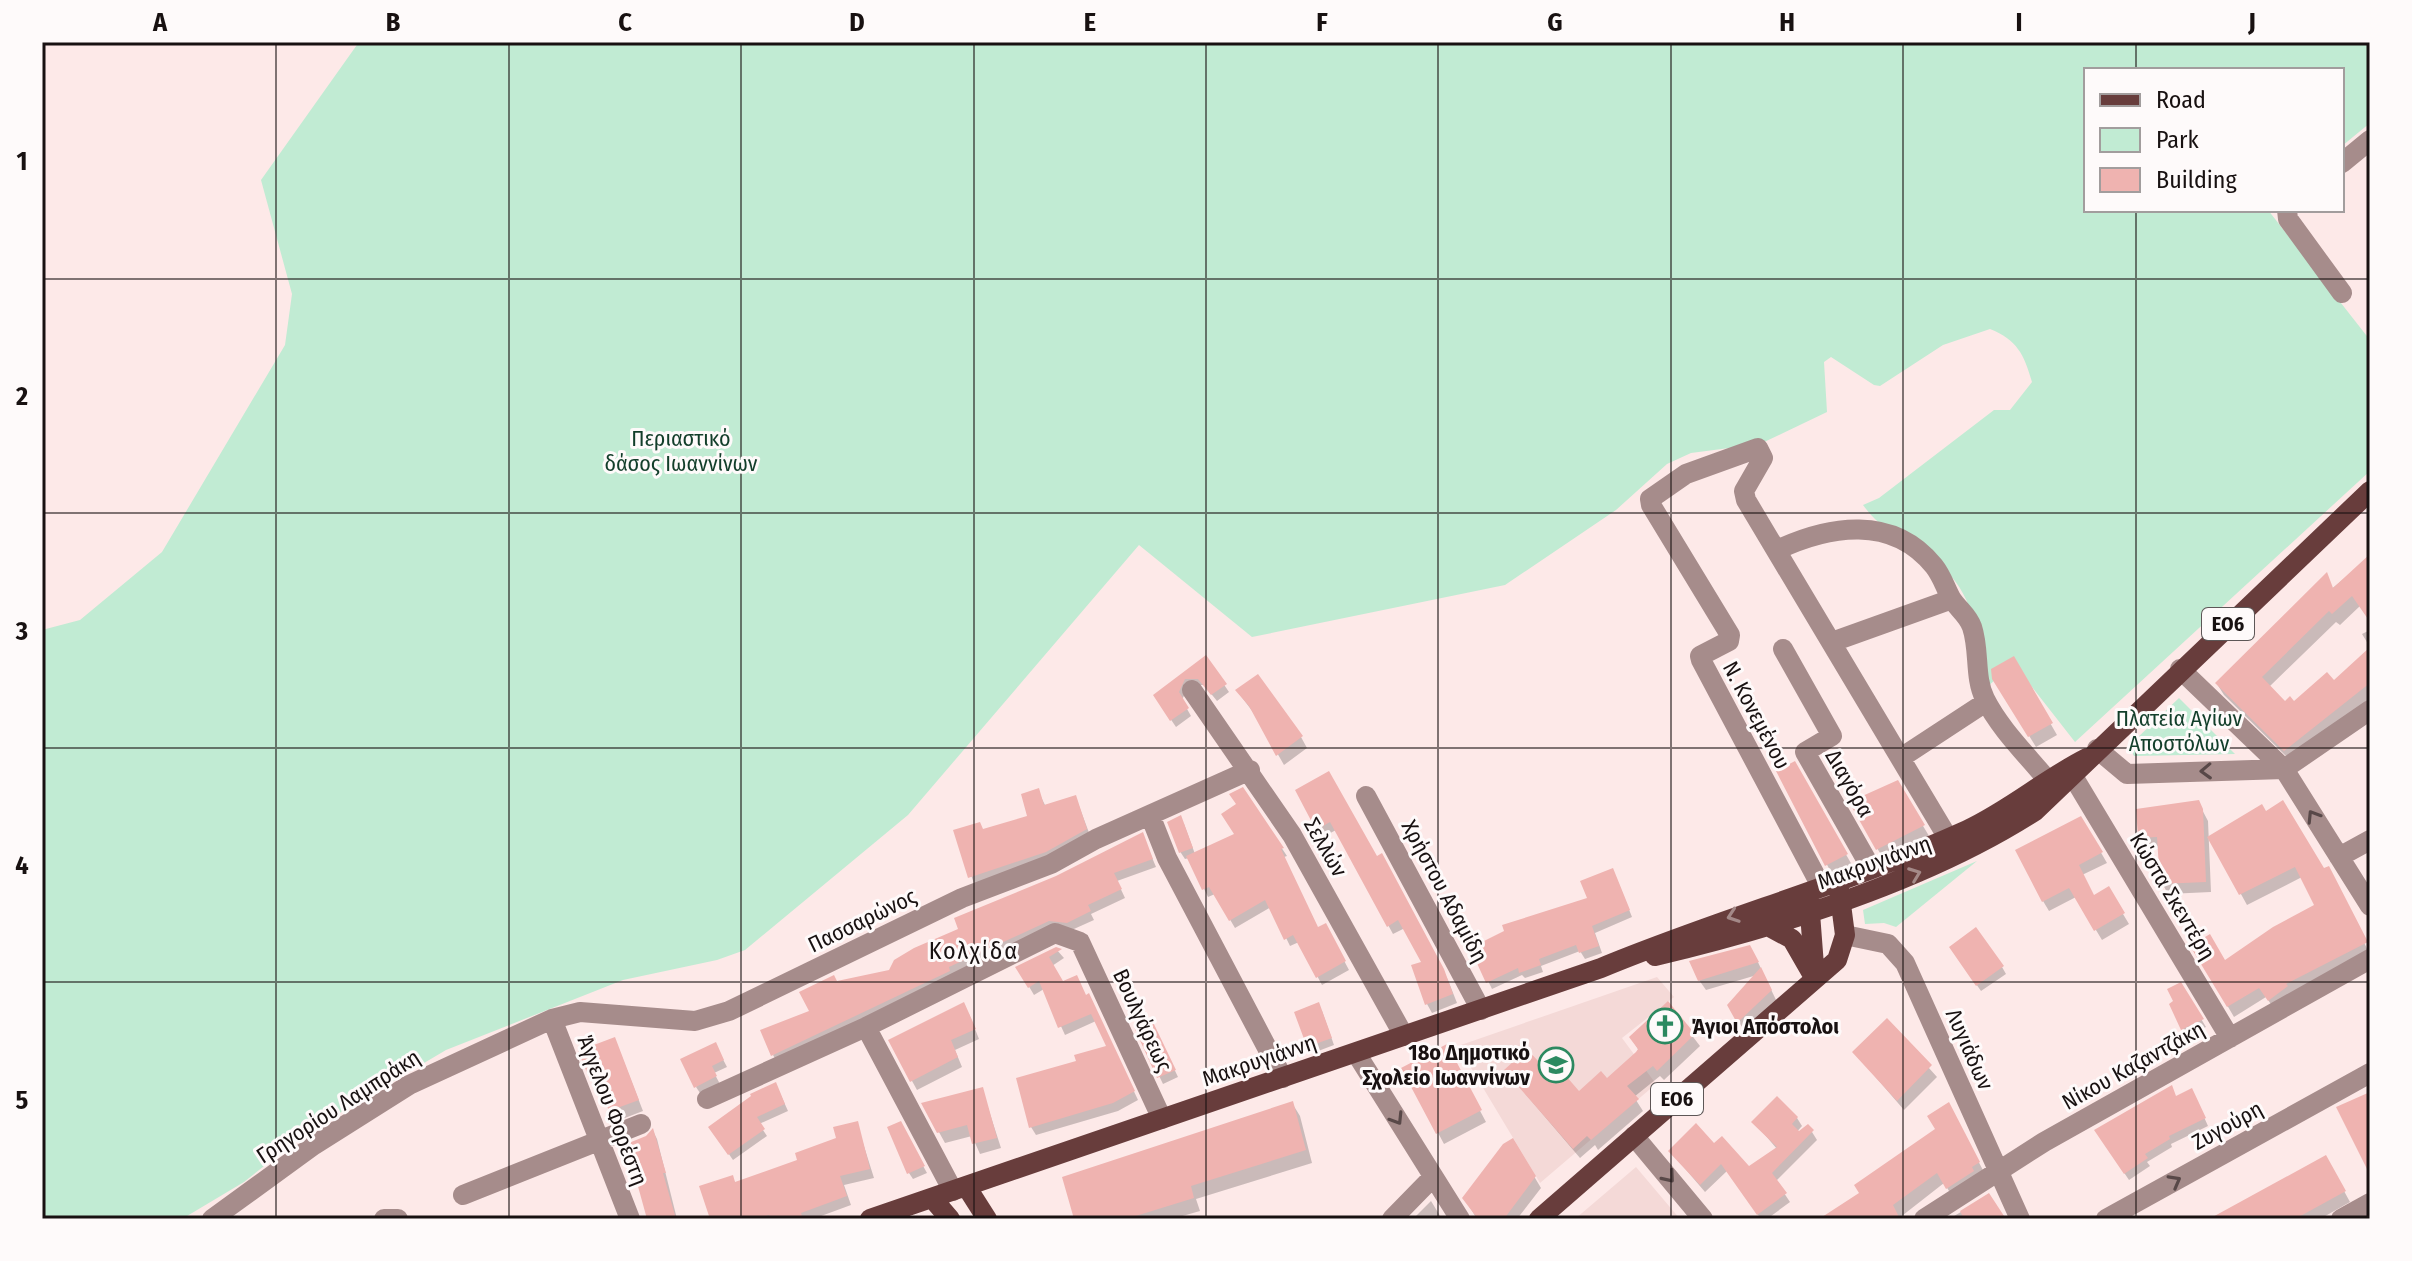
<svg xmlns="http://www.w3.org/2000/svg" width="2412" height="1261" font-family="'Fira Sans Condensed',sans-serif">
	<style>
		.built { fill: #f4d9d7 }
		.green { fill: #c1ebd3 }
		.shadow { fill: #0003 }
		.building { fill: #efb3b0 }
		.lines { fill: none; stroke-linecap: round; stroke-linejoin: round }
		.minor { stroke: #a68c8b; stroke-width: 20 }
		.major { stroke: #683d3c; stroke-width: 20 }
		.oneway { stroke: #584848 }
		.oneway2 { stroke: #a48988 }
		.grid { fill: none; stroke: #181111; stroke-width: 2; stroke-opacity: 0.55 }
		.labels { text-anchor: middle; stroke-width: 6; stroke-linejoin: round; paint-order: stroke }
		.shield { fill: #fefafa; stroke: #5d5757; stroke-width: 2 }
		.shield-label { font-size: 20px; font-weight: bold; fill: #181111 }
		.park-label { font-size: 22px; fill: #123e2a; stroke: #fefafa }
		.street-label { font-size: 22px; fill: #181111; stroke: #fefafa }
		.poi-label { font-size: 22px; font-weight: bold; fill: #181111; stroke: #fefafa; text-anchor: start }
		.neighbourhood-label { font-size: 24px; letter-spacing: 2px; fill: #181111; stroke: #fefafa }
		.neatline { fill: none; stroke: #181111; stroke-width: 3 }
		.grid-label { font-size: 26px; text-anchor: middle; font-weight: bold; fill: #181111 }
	</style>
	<rect width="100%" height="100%" fill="#fde9e8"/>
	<!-- built -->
	<path class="built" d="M1657 977 1674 997 1622 1038 1656 1084 1540 1183 1458 1046Z
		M1636 1167 1680 1219H1575Z"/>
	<!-- green -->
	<path class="green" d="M359 42H2370V123L2342 146V70H2086V210H2268L2370 340V471L2075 742 2014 664 1988 686C1980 648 1977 605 1950 575 1924 546 1888 540 1863 505L1879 498 1994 410H2010L2032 382C2024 354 2017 340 1990 329L1943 345 1880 386 1874 385 1831 357 1824 362 1827 412 1760 444 1691 453 1667 464 1616 510 1505 585 1252 637 1139 545 908 815 745 950 717 960 623 980 446 1050 306 1133 244 1182 182 1219H42V630L80 620 162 552 285 345 292 294 261 180Z
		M2179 698 2235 754 2134 756 2131 751 2135 740Z
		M1977 861 1896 927 1884 923 1865 924 1863 910Z"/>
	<!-- shadow -->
	<path class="shadow" d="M2370 557V621L2360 606 2340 625 2336 622 2269 687 2285 704H2294L2334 683 2370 650V700L2292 762 2224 695 2217 684Z
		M2370 630V647L2362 634Z
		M1206 658 1229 692 1217 701 1204 685H1189L1182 700 1191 716 1176 727 1159 702Z
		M2013 658 2057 735 2036 747 1994 679Z
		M1237 691 1301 737 1307 748 1284 765 1256 716Z
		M1794 763 1852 865 1833 876 1778 772Z
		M1897 782 1929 836 1884 860 1851 803Z
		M1243 790 1287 856 1284 857 1318 929 1325 925 1349 970 1322 985 1299 942 1290 946 1271 907 1235 928 1215 894 1208 897 1189 858 1185 859 1181 853 1169 823 1184 824 1195 854 1236 835 1238 805Z
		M1038 791 1046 807 1076 798 1091 838 975 886 955 832 984 831 1030 817Z
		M1297 791 1376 858 1381 856 1448 980 1457 1003 1432 1013 1427 1004 1424 963 1405 928 1393 934 1336 830 1323 837Z
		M2198 802 2208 821 2211 892 2168 894 2162 883 2160 848H2146L2140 837Z
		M2081 818 2107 863 2082 875 2094 898 2108 889 2129 924 2102 940 2076 897 2049 911 2043 901Z
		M2210 838 2323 871 2334 879 2370 955 2275 1010 2266 997 2234 1017 2193 947 2225 962 2317 906 2302 877 2247 905Z
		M1146 843 1156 867 1117 881 1125 898 1091 914 1094 920 777 1062 773 1055 836 983 890 972 961 930Z
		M1616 877 1632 917 1595 933 1602 953 1585 959 1580 951 1541 966 1543 972 1525 978 1522 975 1492 989 1472 948 1589 899Z
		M1056 949 1064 958 1052 966 1062 984 1093 1004 1138 1100 1118 1111 1036 1135 1031 1127 1078 1063 1108 1047 1096 1021 1065 1035 1044 989 1034 995 1018 968Z
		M1955 954 2002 967 2006 974 1981 991Z
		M1756 958 1777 1002 1745 1032 1729 1006 1757 975 1706 990 1699 980Z
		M2180 984 2206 1027 2187 1036 2171 1005 2176 1002Z
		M1668 1004 1700 1046 1664 1080 1660 1076 1634 1097 1643 1111 1598 1150 1595 1145 1580 1158 1506 1071 1538 1064 1579 1093 1607 1081 1639 1051 1631 1037Z
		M1322 1011 1334 1045 1313 1053 1309 1046Z
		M969 1014 979 1039 955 1050 962 1067 917 1090 890 1041Z
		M1887 1021 1937 1077 1904 1110 1854 1052Z
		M1154 1027 1178 1077 1163 1084 1136 1028Z
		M615 1039 643 1111 617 1121 603 1090 599 1092 592 1081Z
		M715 1044 727 1067 714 1073 720 1084 700 1093 696 1087Z
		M1446 1047 1486 1122 1444 1144 1404 1069Z
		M982 1089 1001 1148 980 1154 972 1136 945 1143 924 1105Z
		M779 1091 788 1111 759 1124 767 1136 733 1160 715 1134Z
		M2195 1097 2208 1126 2171 1144 2172 1147 2147 1162 2150 1166 2129 1180 2100 1137 2176 1098Z
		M1292 1103 1300 1116 1312 1163 1196 1199 1200 1211 1172 1219H1077Z
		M1954 1115 1985 1174 1954 1199 1944 1183 1898 1219H1823L1862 1194Z
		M1797 1118 1802 1126 1795 1134 1812 1132 1817 1140 1776 1181 1790 1202 1767 1219H1761L1727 1171 1705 1192 1670 1151 1714 1145 1749 1169 1777 1149 1754 1122Z
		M857 1124 874 1178 844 1185 851 1205 813 1219H712L732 1177 736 1184 800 1162 838 1140Z
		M900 1124 927 1173 913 1179 909 1173Z
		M653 1131 657 1139 677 1219H649L636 1170 631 1171 621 1148 647 1138Z
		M1513 1141 1541 1188 1517 1219H1477L1464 1198Z
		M2326 1158 2350 1202 2320 1219H2216Z
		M1988 1196 2004 1219H1949Z
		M1431 1201 1442 1219H1413Z"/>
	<!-- building -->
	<path class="building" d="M2370 554V622L2352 596 2332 614 2329 611 2262 677 2285 701 2290 696 2294 701 2327 672 2334 680 2370 647V683L2284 751 2215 683 2327 572 2333 588Z
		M1206 655 1227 684 1211 695 1198 679H1185L1179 692 1189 708 1170 721 1153 695Z
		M2014 656 2053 723 2028 737 1992 679 1991 669Z
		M1258 674 1303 736 1276 756 1249 706 1235 690Z
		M1795 761 1848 854 1825 866 1776 771Z
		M1329 771 1377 856 1382 853 1444 969 1453 994 1425 1005 1411 965 1421 962 1398 920 1387 927 1330 822 1316 830 1295 790Z
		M1898 780 1925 825 1876 850 1849 802Z
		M1243 787 1284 848 1281 849 1318 927 1326 923 1346 961 1316 978 1293 935 1284 940 1265 900 1229 921 1209 887 1202 890 1186 856 1234 834 1221 814 1236 804 1229 794Z
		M1039 788 1044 805 1076 795 1087 829 1046 852 968 878 953 830 980 822 983 829 1027 816 1021 794Z
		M2199 800 2203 809 2206 882 2160 884 2157 837 2138 838 2136 809Z
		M2283 800 2324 868 2329 866 2368 942 2286 984 2288 986 2268 1001 2259 988 2227 1007 2190 946 2210 934 2225 960 2273 927 2314 905 2295 867 2239 895 2207 837 2262 804 2266 811Z
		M1181 815 1193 848 1179 853 1167 822Z
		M2081 816 2103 852 2079 865 2094 895 2109 886 2125 913 2094 931 2069 888 2042 902 2015 850Z
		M1143 832 1153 859 1114 873 1122 889 1088 905 1091 911 1067 923 1049 921 949 967 950 971 771 1056 760 1030 809 1011 799 992 834 975 837 981 889 970 894 960 914 948 958 929 954 918 1056 876Z
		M1613 868 1630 910 1592 926 1599 946 1579 953 1576 945 1539 959 1541 965 1519 973 1518 968 1486 983 1470 948 1504 931 1502 925 1587 898 1580 881Z
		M1976 927 2004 966 1976 986 1949 947Z
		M1750 945 1759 962 1698 981 1689 961Z
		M1056 947 1062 949 1049 957 1063 981 1077 975 1086 995 1089 993 1135 1091 1113 1103 1029 1128 1016 1078 1076 1061 1074 1055 1106 1046 1091 1014 1058 1028 1039 981 1028 988 1015 967Z
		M1761 967 1772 990 1737 1023 1727 1005Z
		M2181 982 2204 1019 2181 1030 2169 1004 2173 1001 2167 989Z
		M1668 1001 1695 1034 1657 1071 1653 1066 1627 1086 1639 1099 1591 1140 1587 1136 1573 1149 1504 1070 1527 1049 1538 1061 1547 1054 1579 1091 1601 1071 1607 1078 1636 1052 1638 1049 1629 1037Z
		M964 1002 976 1029 951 1040 958 1057 910 1082 888 1040Z
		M1319 1002 1332 1038 1307 1047 1294 1012Z
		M1151 1018 1176 1070 1157 1078 1134 1027Z
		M1887 1018 1932 1065 1897 1101 1852 1052Z
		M615 1037 639 1100 609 1111 597 1080 591 1082 578 1051Z
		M716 1042 724 1060 712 1066 717 1076 694 1088 680 1059Z
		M1447 1044 1482 1110 1436 1134 1401 1068Z
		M776 1082 785 1104 757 1117 765 1129 728 1155 708 1127 751 1096 750 1094Z
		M2172 1085 2176 1096 2192 1088 2206 1118 2169 1136 2170 1139 2145 1154 2148 1158 2124 1174 2094 1130Z
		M983 1087 997 1138 972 1144 967 1125 937 1133 921 1103Z
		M2370 1092V1175L2336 1107Z
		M1777 1096 1798 1117 1792 1124 1799 1131 1808 1124 1814 1130 1772 1173 1787 1193 1757 1215 1721 1164 1700 1185 1668 1151 1696 1123 1714 1143 1722 1136 1749 1166 1777 1147 1751 1122Z
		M1293 1101 1306 1150 1191 1186 1194 1198 1126 1219H1074L1062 1177Z
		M1949 1102 1980 1162 1972 1167 1974 1171 1946 1189 1937 1173 1893 1205 1900 1219H1819L1859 1193 1854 1185 1935 1129 1927 1116Z
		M858 1121 870 1169 840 1176 847 1196 801 1213 803 1219H771L769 1215 756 1219H710L699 1186 733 1175 735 1182 797 1160 795 1153 836 1138 833 1127Z
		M901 1121 925 1166 907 1174 887 1127Z
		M653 1128 666 1173H663L676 1219H647L631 1161 624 1163 619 1147 646 1136Z
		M1513 1138 1536 1176 1504 1219H1478L1462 1198 1503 1144Z
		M2326 1155 2346 1191 2295 1219H2209Z
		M1989 1193 2006 1219H1964L1960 1211Z"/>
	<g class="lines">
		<!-- minor -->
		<path class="minor" d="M2342 163 2370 140
			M2287 210 2288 219 2342 293
			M1777 550C1828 526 1892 514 1934 566 1942 576 1945 587 1951 598 1958 609 1968 615 1972 627 1980 651 1974 677 1985 699 2000 729 2028 756 2049 782
			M1832 642 1952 599
			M1783 649 1832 736 1805 752 1871 868
			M2180 669 2284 769 2370 906
			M1192 690 1292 835 1404 1036
			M2097 749 2127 774 2284 769 2370 710
			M1902 757 1986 702
			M2074 778 2230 1038
			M1366 796 1481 1010
			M1150 815 1167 858 1283 1078
			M2339 857 2370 840
			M1821 886 1701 660 1700 656 1729 641 1730 635 1651 505 1650 499 1686 474 1758 448 1763 458 1744 491 1746 500 1948 838
			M1845 935 1888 944 1905 963 2020 1219
			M552 1019 630 1219
			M866 1027 953 1191
			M1356 1053 1460 1219
			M707 1099 866 1027 1055 933 1080 942 1162 1119
			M1634 1136 1703 1219
			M463 1195 641 1124
			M212 1219 314 1145 409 1085 552 1019 580 1012 695 1021 729 1011 962 898 1051 864 1096 839 1250 770
			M384 1219H398
			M1392 1219 1433 1177
			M1924 1219 2044 1142 2370 959
			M2106 1219 2370 1073
			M2341 1219 2370 1203"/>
		<!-- major -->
		<path class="major" d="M1809 900 1815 979
			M1764 924 1792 939 1811 972
			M1655 956C1781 926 1926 881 2035 811L2370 491
			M966 1186 987 1219
			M932 1198 950 1219
			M870 1219 1601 968C1721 918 1848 884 1967 830 2010 810 2045 779 2087 758
			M1539 1219 1837 960 1845 935 1839 889"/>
	</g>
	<!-- one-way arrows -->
	<defs><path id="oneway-chevron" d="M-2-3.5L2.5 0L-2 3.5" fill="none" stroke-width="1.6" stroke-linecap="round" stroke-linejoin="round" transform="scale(2)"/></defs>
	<g class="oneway">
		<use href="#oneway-chevron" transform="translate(2206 771) rotate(178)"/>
		<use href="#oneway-chevron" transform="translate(2313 816) rotate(-122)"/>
		<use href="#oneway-chevron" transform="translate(1397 1119) rotate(58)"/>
		<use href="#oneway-chevron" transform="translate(1669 1177) rotate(50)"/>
		<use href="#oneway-chevron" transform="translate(2175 1181) rotate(-29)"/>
	</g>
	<g class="oneway2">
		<use href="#oneway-chevron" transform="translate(1915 874) rotate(-21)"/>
		<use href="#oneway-chevron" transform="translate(1733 916) rotate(161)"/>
	</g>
	<!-- grid -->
	<path class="grid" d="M276 42V1219M509 42V1219M741 42V1219M974 42V1219M1206 42V1219M1438 42V1219M1671 42V1219M1903 42V1219M2136 42V70M2136 210V1219M42 279H2370M42 513H2370M42 748H2370M42 982H2370"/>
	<!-- icons -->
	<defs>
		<g id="church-ring" transform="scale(1.8)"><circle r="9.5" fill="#fefafa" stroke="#2c8960" stroke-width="1.5"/><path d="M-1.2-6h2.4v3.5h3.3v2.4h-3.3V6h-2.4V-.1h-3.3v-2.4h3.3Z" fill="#2c8960"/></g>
		<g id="school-ring" transform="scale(1.8)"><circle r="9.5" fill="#fefafa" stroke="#2c8960" stroke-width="1.5"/><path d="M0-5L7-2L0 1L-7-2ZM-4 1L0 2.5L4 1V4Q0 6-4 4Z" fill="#2c8960"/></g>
	</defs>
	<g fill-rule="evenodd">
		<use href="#church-ring" x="1665" y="1026"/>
		<use href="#school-ring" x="1556" y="1065"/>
	</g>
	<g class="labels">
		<!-- shield labels -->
		<g class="shield">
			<rect x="2202" y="608" width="52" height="32" rx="6"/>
			<rect x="1651" y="1083" width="52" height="32" rx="6"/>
		</g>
		<g class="shield-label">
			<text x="2228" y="631">ΕΟ6</text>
			<text x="1677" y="1106">ΕΟ6</text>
		</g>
		<!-- park labels -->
		<g class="park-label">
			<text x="681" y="446">Περιαστικό<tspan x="681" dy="25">δάσος Ιωαννίνων</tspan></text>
			<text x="2179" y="726">Πλατεία Αγίων<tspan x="2179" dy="25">Αποστόλων</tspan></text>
		</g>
		<!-- street labels -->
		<g class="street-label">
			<text transform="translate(1757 715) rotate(62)" y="8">Ν. Κονεμένου</text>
			<text transform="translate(1850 783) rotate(60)" y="8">Διαγόρα</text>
			<text transform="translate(1326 847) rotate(60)" y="8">Σελλών</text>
			<text transform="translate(1874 862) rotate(-20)" y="8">Μακρυγιάννη</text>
			<text transform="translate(1445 891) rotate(62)" y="8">Χρήστου Αδαμίδη</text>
			<text transform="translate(2173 896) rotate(59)" y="8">Κώστα Σκεντέρη</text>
			<text transform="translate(862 920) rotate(-26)" y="8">Πασσαρώνος</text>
			<text transform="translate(1143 1020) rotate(65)" y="8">Βουλγάρεως</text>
			<text transform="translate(1970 1049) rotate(66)" y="8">Λυγιάδων</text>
			<text transform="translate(1259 1060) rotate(-19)" y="8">Μακρυγιάννη</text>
			<text transform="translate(2133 1065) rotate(-29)" y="8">Νίκου Καζαντζάκη</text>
			<text transform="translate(338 1106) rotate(-33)" y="8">Γρηγορίου Λαμπράκη</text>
			<text transform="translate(613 1110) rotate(69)" y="8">Άγγελου Φορέστη</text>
			<text transform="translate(2227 1125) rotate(-29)" y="8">Ζυγούρη</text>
		</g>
		<!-- poi labels -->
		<g class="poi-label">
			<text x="1691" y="1034">Άγιοι Απόστολοι</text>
			<text x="1530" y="1060" text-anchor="end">18ο Δημοτικό<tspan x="1530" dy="25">Σχολείο Ιωαννίνων</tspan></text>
		</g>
		<!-- neighbourhood labels -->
		<g class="neighbourhood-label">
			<text x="974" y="959">Κολχίδα</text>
		</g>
	</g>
	<!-- border -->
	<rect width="2412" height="1261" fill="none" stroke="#fefafa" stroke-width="88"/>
	<!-- legend -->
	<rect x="2084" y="68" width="260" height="144" fill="#fefafa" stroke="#a29d9d" stroke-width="2"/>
	<rect x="2100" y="94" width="40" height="12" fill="#683d3c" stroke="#a29d9d" stroke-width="2"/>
	<text x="2156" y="108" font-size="24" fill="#181111">Road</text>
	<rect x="2100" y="128" width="40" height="24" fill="#c1ebd3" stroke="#a29d9d" stroke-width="2"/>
	<text x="2156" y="148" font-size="24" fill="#181111">Park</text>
	<rect x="2100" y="168" width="40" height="24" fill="#efb3b0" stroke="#a29d9d" stroke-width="2"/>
	<text x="2156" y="188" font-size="24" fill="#181111">Building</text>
	<rect x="44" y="44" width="2324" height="1173" class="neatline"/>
	<g class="grid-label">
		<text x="160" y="31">A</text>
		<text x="393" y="31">B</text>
		<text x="625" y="31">C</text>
		<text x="857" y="31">D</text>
		<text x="1090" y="31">E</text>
		<text x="1322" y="31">F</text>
		<text x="1555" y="31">G</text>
		<text x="1787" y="31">H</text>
		<text x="2019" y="31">I</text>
		<text x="2252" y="31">J</text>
		<text x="22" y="170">1</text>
		<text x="22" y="405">2</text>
		<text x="22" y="640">3</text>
		<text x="22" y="874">4</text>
		<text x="22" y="1109">5</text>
	</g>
</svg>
